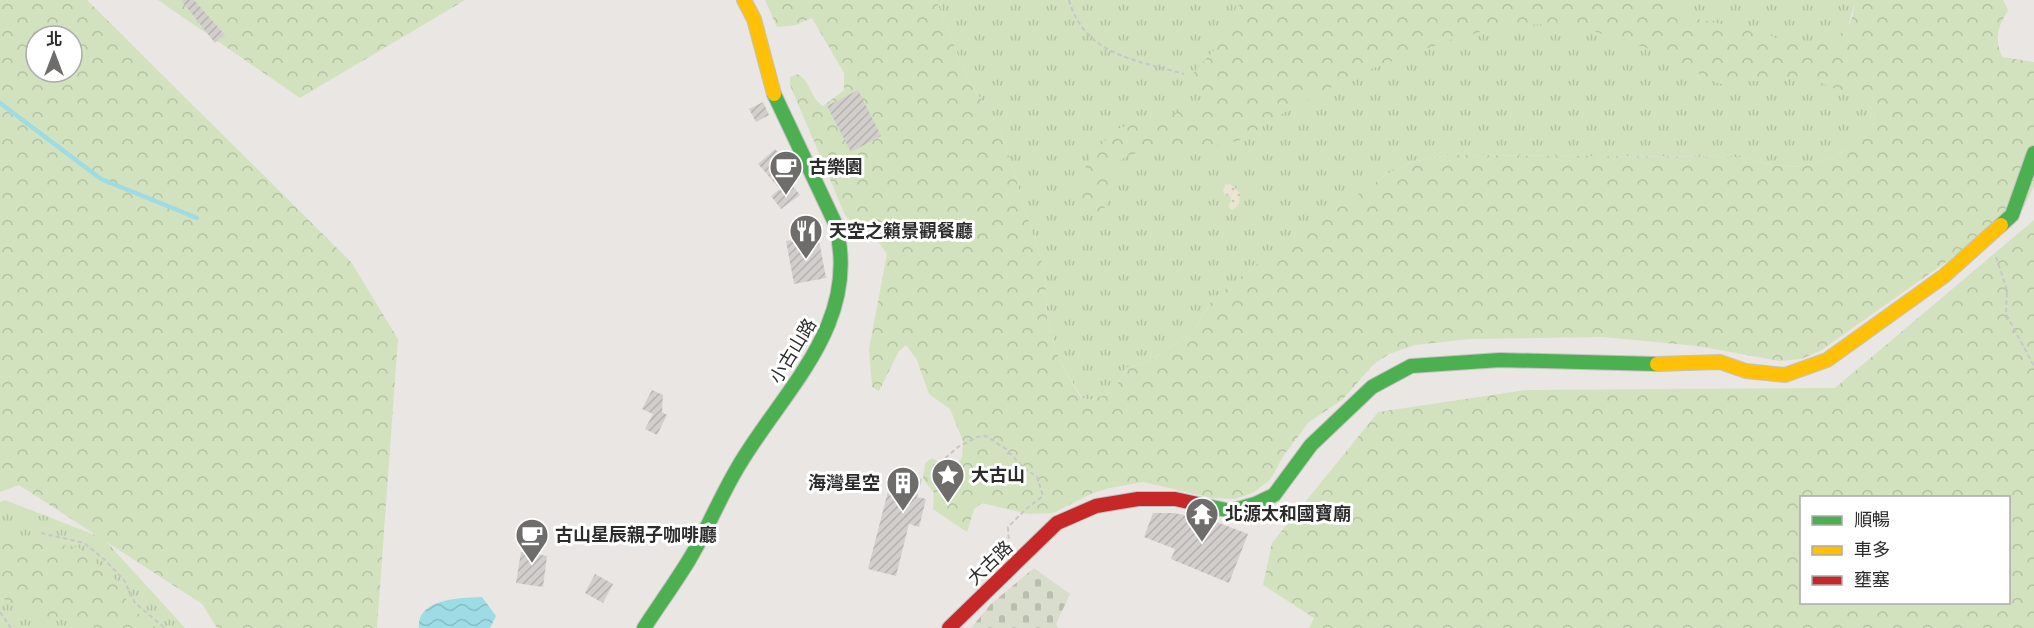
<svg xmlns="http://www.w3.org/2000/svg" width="2034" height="628" font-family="Manrope,'Noto Sans TC',sans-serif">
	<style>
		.grass { fill: url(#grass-tufts) }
		.forest { fill: url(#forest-crowns); fill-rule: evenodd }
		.sand { fill: url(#sand-dots) }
		.cemetery { fill: url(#cemetery-stones) }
		.water { fill: url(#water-waves) }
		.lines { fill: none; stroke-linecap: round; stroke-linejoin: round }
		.stream { stroke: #9ddce4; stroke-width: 4.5 }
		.building { fill: url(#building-hatch) }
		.fast-casing { stroke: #c4c3c3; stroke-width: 16 }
		.slow-casing { stroke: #c4c3c3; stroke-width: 16 }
		.jam-casing { stroke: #c4c3c3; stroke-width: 16 }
		.path { stroke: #c7c7c6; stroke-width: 2; stroke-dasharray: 4.5 3; stroke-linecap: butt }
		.fast { stroke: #4caf50; stroke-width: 14 }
		.slow { stroke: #ffc107; stroke-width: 14 }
		.jam { stroke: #c62828; stroke-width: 14 }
		.labels { text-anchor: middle; stroke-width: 6; stroke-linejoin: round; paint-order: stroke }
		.poi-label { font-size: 18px; font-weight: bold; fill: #2c2c2c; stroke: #fff; text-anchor: start }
		.street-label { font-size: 18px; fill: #2c2c2c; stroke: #fff }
	</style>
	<defs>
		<pattern id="grass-tufts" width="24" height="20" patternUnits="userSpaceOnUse" patternTransform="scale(1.5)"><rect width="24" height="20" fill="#d2e2bf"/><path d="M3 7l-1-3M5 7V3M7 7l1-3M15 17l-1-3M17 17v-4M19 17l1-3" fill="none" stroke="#b4c2a4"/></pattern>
		<pattern id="forest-crowns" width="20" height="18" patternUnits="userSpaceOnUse" patternTransform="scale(1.5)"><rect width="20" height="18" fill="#d2e2bf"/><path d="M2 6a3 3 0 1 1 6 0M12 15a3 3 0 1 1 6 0" fill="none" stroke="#b4c2a4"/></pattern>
		<pattern id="sand-dots" width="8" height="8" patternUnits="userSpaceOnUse" patternTransform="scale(1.5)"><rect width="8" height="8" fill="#ece4d3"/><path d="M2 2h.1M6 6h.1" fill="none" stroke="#cbc4b5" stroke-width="1.8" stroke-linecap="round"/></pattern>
		<pattern id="cemetery-stones" width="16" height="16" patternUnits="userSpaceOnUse" patternTransform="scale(1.5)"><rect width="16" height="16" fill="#d8ddcc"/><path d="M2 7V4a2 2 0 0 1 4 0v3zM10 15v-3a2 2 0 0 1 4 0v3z" fill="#babeaf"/></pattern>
		<pattern id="water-waves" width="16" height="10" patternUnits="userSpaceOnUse" patternTransform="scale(1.5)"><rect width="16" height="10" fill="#9ddce4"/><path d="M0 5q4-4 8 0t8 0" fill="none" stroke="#87bdc4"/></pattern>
		<pattern id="building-hatch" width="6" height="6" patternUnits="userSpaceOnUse" patternTransform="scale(1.5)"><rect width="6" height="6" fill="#d1cecc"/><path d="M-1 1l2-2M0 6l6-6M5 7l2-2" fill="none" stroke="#b4b1af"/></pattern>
	</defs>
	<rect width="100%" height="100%" fill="#e9e6e3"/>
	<!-- grass -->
	<path class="grass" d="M936 0H1854V6L1847 29 1865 102 1874 111 1875 123C1834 169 1799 175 1741 157L1448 155 1412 162 1389 173 1261 262 1213 299 1194 330 1184 338 1150 361 1126 368 1113 392 1090 400 1082 398 1060 362 1047 319 1045 273 1000 128 968 80Z
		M5 500 103 538 185 628H0V502Z"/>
	<!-- forest -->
	<path class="forest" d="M0 0H87L351 262 398 339 377 628H217L202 604 19 485 0 492ZM36 36H72V72H36Z
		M158 0H465L300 98Z
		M765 0H936L968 80 1000 128 1045 273 1047 319 1060 362 1081 398 1090 400 1113 392 1126 368 1150 361 1184 338 1194 330 1213 299 1261 261 1389 173 1412 162 1448 155 1741 157C1799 175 1834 169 1875 123L1874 111 1865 102 1805 76 1720 84 1649 49 1587 29 1562 24 1510 25 1459 37 1352 76 1274 118 1245 139 1183 153 1145 151 1129 155 1117 162 1111 171 1106 206 1098 215H1086L1074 194 1090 157 1116 129 1186 110 1207 97 1188 79 1223 40 1236 7 1247 0H1665C1673 6 1682 14 1691 17 1713 24 1737 25 1759 31 1771 35 1782 42 1794 44 1823 48 1857 35 1854 0H2003L2008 10C1998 27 1994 38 2002 57L2034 62V186L2024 207 1820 351 1801 359 1780 361 1697 346 1603 337 1470 339 1415 345 1389 354 1373 365 1342 400 1309 422 1284 455 1270 480 1254 492 1244 496 1234 499 1212 498 1143 482 1110 488 1093 493 1053 513 1028 514 982 503 974 509 967 532 933 509 934 493 923 479 925 463 932 458 952 470 962 458 963 441 950 409 929 394 917 360 906 345 899 351 879 391 872 387 869 349 887 254 873 235 864 234 845 215 790 85V77L797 74C811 81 810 98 823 106L844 90V73L812 18 796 25 777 27Z
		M2034 220V628H1309L1314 618 1263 585 1272 543 1378 412 1526 390 1835 388ZM1802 498H2008V602H1802Z
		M0 541H19L78 547 116 580 130 607 157 628H94L88 618 55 620 30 612 0 597Z"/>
	<!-- sand -->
	<path class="sand" d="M1225 184H1231L1240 193 1239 204 1233 210 1230 209 1229 206 1231 200 1230 196 1225 195 1223 192Z"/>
	<!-- cemetery -->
	<path class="cemetery" d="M1034 568 1070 594 1056 624 1058 628H971L991 604Z"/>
	<!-- water -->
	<path class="water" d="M482 597 496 616 490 628H419C417 598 461 598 482 597Z"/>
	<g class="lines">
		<!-- stream -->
		<path class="stream" d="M0 103 101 179 197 218"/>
	</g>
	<!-- building -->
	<path class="building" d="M181 0H194L225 35 215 43Z
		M858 90 881 136 851 152 827 106Z
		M763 102 769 115 756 122 749 109Z
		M775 149 786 161 778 167 800 195 781 209 771 196 780 189 758 164Z
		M818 235 826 278 794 284 786 241Z
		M652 390 663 395 662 412 667 415 657 435 645 429 653 414 642 409Z
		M893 472 922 479 917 497 926 499 919 527 909 524 896 576 868 569Z
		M1153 513H1174L1214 521 1248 534 1229 583 1171 559 1175 549 1144 537Z
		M521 552 547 556 543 587 516 583Z
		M595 574 613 584 603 603 585 593Z"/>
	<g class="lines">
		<!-- fast casing -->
		<g class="fast-casing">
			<path id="fast" d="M2001 225 2012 215 2034 153
				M1198 504 1231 511 1255 504 1274 495 1311 445 1372 387 1411 366 1500 360 1657 364
				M644 628C659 605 675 583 689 560 707 530 720 497 738 467 783 390 863 323 835 223L774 94"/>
		</g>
		<!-- slow casing -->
		<g class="slow-casing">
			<path id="slow" d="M744 0 754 19 774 94
				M1657 364 1720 362 1746 371 1785 375 1827 360 1944 276 2001 225"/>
		</g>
		<!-- jam casing -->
		<g class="jam-casing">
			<path id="jam" d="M949 628 1057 523 1096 506 1138 499H1175L1198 504"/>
		</g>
		<!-- path -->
		<path class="path" d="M1069 0C1085 56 1137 60 1184 74
			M1996 257 2007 290 2006 314 2034 366
			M945 487 943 460 958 447 977 437 986 436 1006 449 1023 467 1037 477 1043 496 1026 509 1008 527 1009 544
			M41 533 84 543 105 560 124 580 135 603 165 628
			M0 612 11 628"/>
		<!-- fast -->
		<use href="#fast" class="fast"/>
		<!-- slow -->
		<use href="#slow" class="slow"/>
		<!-- jam -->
		<use href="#jam" class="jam"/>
	</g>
	<!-- icons -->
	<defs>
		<g id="cafe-pin" transform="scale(1.725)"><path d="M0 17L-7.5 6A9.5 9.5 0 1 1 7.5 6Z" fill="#6e6d6c" stroke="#fff"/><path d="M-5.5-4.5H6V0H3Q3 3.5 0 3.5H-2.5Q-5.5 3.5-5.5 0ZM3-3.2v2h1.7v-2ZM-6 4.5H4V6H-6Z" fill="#fff"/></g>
		<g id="restaurant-pin" transform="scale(1.725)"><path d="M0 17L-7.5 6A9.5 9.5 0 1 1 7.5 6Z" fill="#6e6d6c" stroke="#fff"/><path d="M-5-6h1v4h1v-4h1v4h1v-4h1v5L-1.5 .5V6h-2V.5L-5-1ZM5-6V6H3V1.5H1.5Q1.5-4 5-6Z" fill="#fff"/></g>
		<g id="sight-pin" transform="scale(1.725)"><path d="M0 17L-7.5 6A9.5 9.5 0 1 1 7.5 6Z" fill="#6e6d6c" stroke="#fff"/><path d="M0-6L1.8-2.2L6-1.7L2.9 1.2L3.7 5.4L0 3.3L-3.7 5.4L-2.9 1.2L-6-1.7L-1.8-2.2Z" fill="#fff"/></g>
		<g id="building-pin" transform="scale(1.725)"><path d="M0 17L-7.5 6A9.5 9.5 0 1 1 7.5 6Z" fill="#6e6d6c" stroke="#fff"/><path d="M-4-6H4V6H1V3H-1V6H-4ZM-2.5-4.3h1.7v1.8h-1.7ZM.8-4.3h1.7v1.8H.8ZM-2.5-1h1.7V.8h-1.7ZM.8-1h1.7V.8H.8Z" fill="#fff"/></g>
		<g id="temple-pin" transform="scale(1.725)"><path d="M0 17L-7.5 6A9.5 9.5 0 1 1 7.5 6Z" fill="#6e6d6c" stroke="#fff"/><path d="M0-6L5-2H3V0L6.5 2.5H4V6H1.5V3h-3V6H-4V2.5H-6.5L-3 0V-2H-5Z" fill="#fff"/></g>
	</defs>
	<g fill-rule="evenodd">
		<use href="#cafe-pin" x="786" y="167"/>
		<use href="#restaurant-pin" x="806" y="231"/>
		<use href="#sight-pin" x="948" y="475"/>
		<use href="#building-pin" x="903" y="483"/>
		<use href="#temple-pin" x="1202" y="514"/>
		<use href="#cafe-pin" x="532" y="535"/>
	</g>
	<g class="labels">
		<!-- poi labels -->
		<g class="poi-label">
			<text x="809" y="173">古樂園</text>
			<text x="829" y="237">天空之籟景觀餐廳</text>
			<text x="971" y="481">大古山</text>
			<text x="880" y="489" text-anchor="end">海灣星空</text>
			<text x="1225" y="520">北源太和國寶廟</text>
			<text x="555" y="541">古山星辰親子咖啡廳</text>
		</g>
		<!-- street labels -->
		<g class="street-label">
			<text transform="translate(793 351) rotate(-59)" y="6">小古山路</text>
			<text transform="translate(990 563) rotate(-44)" y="6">大古路</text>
		</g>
	</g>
	<!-- legend -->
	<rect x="1800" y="496" width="210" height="108" fill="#ffffff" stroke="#ababab" stroke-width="1.5"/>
	<rect x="1812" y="516" width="30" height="9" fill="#4caf50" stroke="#ababab" stroke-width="1.5"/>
	<text x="1854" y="526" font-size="18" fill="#2c2c2c">順暢</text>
	<rect x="1812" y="546" width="30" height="9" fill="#ffc107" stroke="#ababab" stroke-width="1.5"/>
	<text x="1854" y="556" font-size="18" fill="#2c2c2c">車多</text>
	<rect x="1812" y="576" width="30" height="9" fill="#c62828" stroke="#ababab" stroke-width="1.5"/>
	<text x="1854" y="586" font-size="18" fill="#2c2c2c">壅塞</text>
	<!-- north arrow -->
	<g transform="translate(54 54)"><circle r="28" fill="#ffffff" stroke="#ababab" stroke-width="1.5"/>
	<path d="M0-4.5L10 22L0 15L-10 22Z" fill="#6e6d6c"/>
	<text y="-9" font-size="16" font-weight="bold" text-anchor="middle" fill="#2c2c2c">北</text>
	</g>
</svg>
